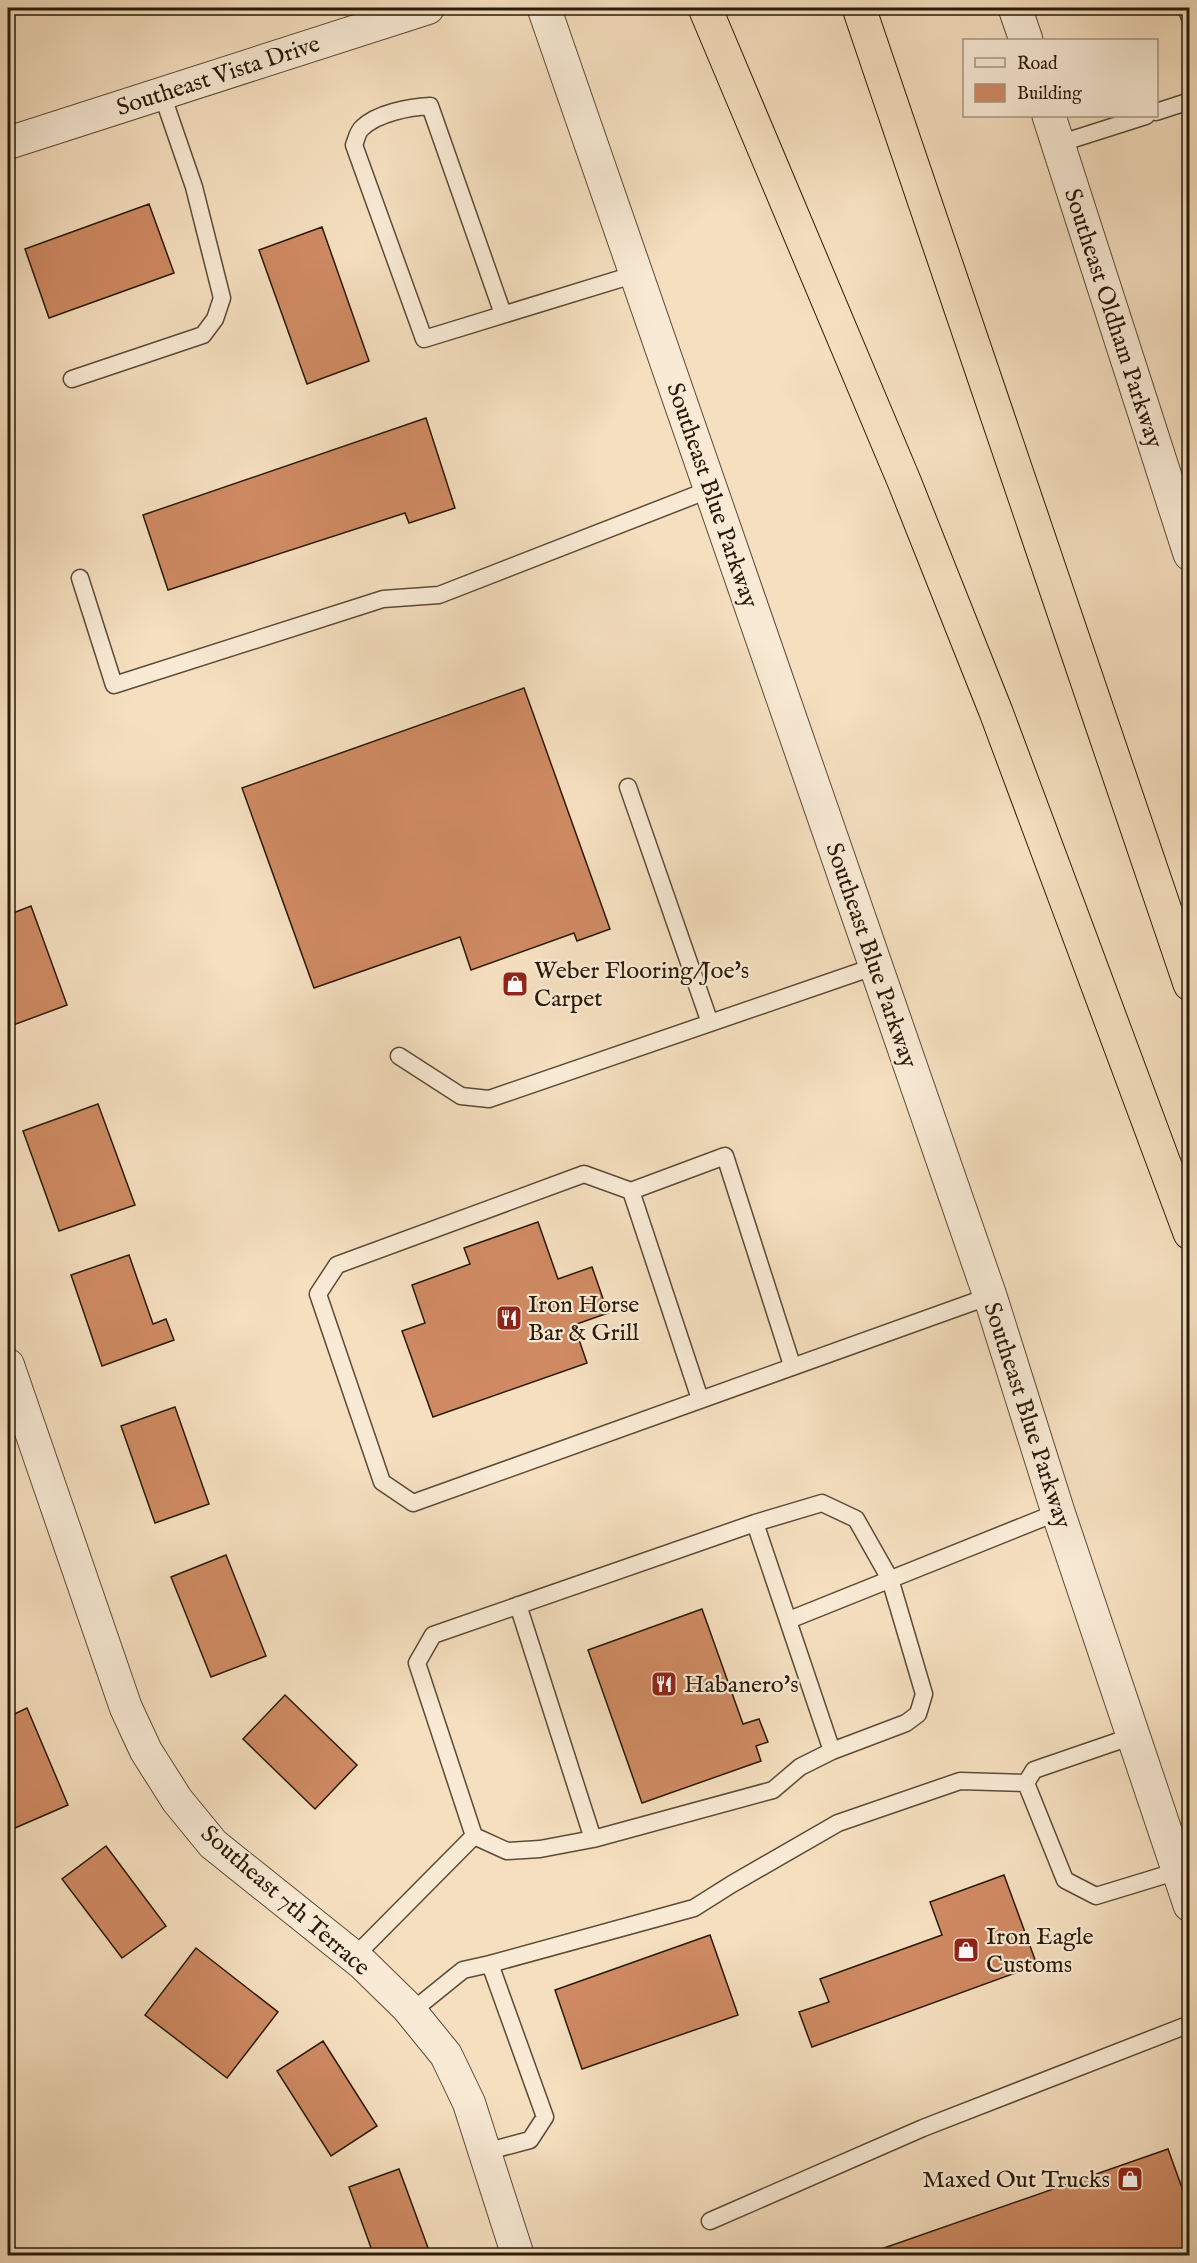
<svg xmlns="http://www.w3.org/2000/svg" width="1197" height="2263" font-family="'IM FELL English',serif">
	<style>
		.building { fill: #cf8a63; stroke: #291a07; stroke-width: 1.5 }
		.lines { fill: none; stroke-linecap: round; stroke-linejoin: round }
		.service-casing { stroke: #5c4b35; stroke-width: 19 }
		.minor-casing { stroke: #5c4b35; stroke-width: 34 }
		.tertiary-casing { stroke: #5c4b35; stroke-width: 35 }
		.motorway-casing { stroke: #291a07; stroke-width: 35 }
		.service { stroke: #f8ead5; stroke-width: 16 }
		.minor { stroke: #f8ead5; stroke-width: 32 }
		.tertiary { stroke: #f8ead5; stroke-width: 33 }
		.motorway { stroke: #f5dfbf; stroke-width: 33 }
		.labels { text-anchor: middle; stroke-width: 4.5; stroke-linejoin: round; paint-order: stroke }
		.street-label { font-size: 24px; fill: #291a07; stroke: #f8ead5 }
		.poi-label { font-size: 24px; fill: #291a07; stroke: #f8ead5; text-anchor: start }
	</style>
	<rect width="100%" height="100%" fill="#f5dfbf"/>
	<filter id="stains"><feTurbulence type="fractalNoise" baseFrequency=".00333" numOctaves="4"/><feColorMatrix values="0 0 0 0 .2 0 0 0 0 .09 0 0 0 0 .02 0 0 0 .5 -.17"/></filter>
	<radialGradient id="worn" r=".72"><stop offset=".6" stop-color="#630" stop-opacity="0"/><stop offset="1" stop-color="#630" stop-opacity=".3"/></radialGradient>
	<!-- building -->
	<path class="building" d="M149 204 174 273 49 318 25 249Z
		M322 227 369 361 307 384 259 250Z
		M426 418 455 508 409 523 405 513 168 590 143 515Z
		M524 688 610 929 577 941 574 933 471 970 460 937 314 988 242 788Z
		M31 906 67 1005 8 1027V915Z
		M98 1104 135 1205 59 1231 23 1131Z
		M538 1222 558 1279 592 1267 608 1313 574 1325 587 1363 433 1417 402 1331 425 1323 412 1285 470 1264 464 1248Z
		M129 1255 153 1324 166 1319 174 1340 102 1366 71 1275Z
		M175 1407 209 1504 155 1523 121 1426Z
		M226 1555 266 1656 211 1677 171 1577Z
		M702 1609 743 1724 759 1719 768 1742 756 1746 761 1761 642 1803 588 1650Z
		M285 1695 357 1765 315 1809 243 1739Z
		M27 1708 68 1805 8 1831V1717Z
		M106 1846 166 1926 122 1958 62 1879Z
		M1004 1875 1037 1965 812 2047 799 2012 829 2002 820 1979 942 1935 930 1902Z
		M710 1935 738 2015 582 2069 555 1990Z
		M196 1948 278 2012 227 2078 145 2015Z
		M323 2041 377 2126 331 2156 277 2071Z
		M1168 2149 1190 2210V2247L1164 2256H861Z
		M399 2169 431 2256H374L349 2187Z"/>
	<g class="lines">
		<!-- service casing -->
		<g class="service-casing">
			<path id="service" d="M1186 8 1190 18
				M1156 112 1190 101
				M1058 144 1146 116
				M503 314 430 106C410 107 377 113 362 128 358 131 356 140 354 145L424 339 636 274
				M72 379 203 335 215 319 222 298 194 187 162 94
				M80 578 114 685 383 599 439 595 711 489
				M628 787 710 1023
				M399 1056 461 1096 489 1099 876 966
				M631 1191 700 1399
				M792 1365 725 1156 631 1191 584 1174 337 1265 318 1294 382 1482 413 1503 990 1296
				M755 1523 832 1751
				M518 1605 593 1839
				M789 1620 1058 1512
				M1133 1736 1034 1770 1026 1783 1065 1880 1096 1896 1178 1871
				M354 1957 474 1836 417 1663 433 1635 755 1523 822 1503 856 1519 890 1579 924 1694 918 1714 906 1723 832 1751 800 1767 773 1790 593 1839 540 1849 507 1851 474 1836
				M490 1964 694 1908 732 1884 838 1823 960 1781 1026 1783
				M411 2012 463 1970 490 1964 545 2117 530 2140 485 2152
				M710 2221 923 2128 1190 2024"/>
		</g>
		<!-- minor casing -->
		<g class="minor-casing">
			<path id="minor" d="M8 143 428 8
				M8 1365 126 1708 146 1751 177 1800 213 1844 363 1964 407 2007 446 2055 469 2103 518 2256"/>
		</g>
		<!-- tertiary casing -->
		<g class="tertiary-casing">
			<path id="tertiary" d="M544 8 990 1296 1058 1512 1190 1905
				M1015 8 1026 40
				M1049 116 1190 554"/>
		</g>
		<!-- motorway casing -->
		<g class="motorway-casing">
			<path id="motorway" d="M705 8 904 481 996 712 1190 1233
				M859 8 1190 984"/>
		</g>
		<!-- service -->
		<use href="#service" class="service"/>
		<!-- minor -->
		<use href="#minor" class="minor"/>
		<!-- tertiary -->
		<use href="#tertiary" class="tertiary"/>
		<!-- motorway -->
		<use href="#motorway" class="motorway"/>
	</g>
	<!-- icons -->
	<defs>
		<g id="shop-square" transform="scale(1.35)"><rect x="-9" y="-9" width="18" height="18" rx="4" fill="#8f2418" stroke="#f8ead5"/><path d="M-5-2.5h2.3a2.7 3.5 0 0 1 5.4 0H5L5.5 6h-11ZM-1.5-2.5h3a1.5 2.3 0 0 0-3 0Z" fill="#fff"/></g>
		<g id="restaurant-square" transform="scale(1.35)"><rect x="-9" y="-9" width="18" height="18" rx="4" fill="#8f2418" stroke="#f8ead5"/><path d="M-5-6h1v4h1v-4h1v4h1v-4h1v5L-1.5 .5V6h-2V.5L-5-1ZM5-6V6H3V1.5H1.5Q1.5-4 5-6Z" fill="#fff"/></g>
	</defs>
	<g fill-rule="evenodd">
		<use href="#shop-square" x="515" y="984"/>
		<use href="#restaurant-square" x="509" y="1318"/>
		<use href="#restaurant-square" x="664" y="1684"/>
		<use href="#shop-square" x="966" y="1950"/>
		<use href="#shop-square" x="1130" y="2179"/>
	</g>
	<g class="labels">
		<!-- street labels -->
		<g class="street-label">
			<text transform="translate(218 75) rotate(-18)" y="8">Southeast Vista Drive</text>
			<text transform="translate(1114 318) rotate(72)" y="8">Southeast Oldham Parkway</text>
			<text transform="translate(713 495) rotate(71)" y="8">Southeast Blue Parkway</text>
			<text transform="translate(872 955) rotate(71)" y="8">Southeast Blue Parkway</text>
			<text transform="translate(1028 1415) rotate(72)" y="8">Southeast Blue Parkway</text>
			<text transform="translate(286 1900) rotate(41)" y="8">Southeast 7th Terrace</text>
		</g>
		<!-- poi labels -->
		<g class="poi-label">
			<text x="534" y="978">Weber Flooring/Joe's<tspan x="534" dy="28">Carpet</tspan></text>
			<text x="528" y="1312">Iron Horse<tspan x="528" dy="28">Bar &amp; Grill</tspan></text>
			<text x="684" y="1692">Habanero's</text>
			<text x="986" y="1944">Iron Eagle<tspan x="986" dy="28">Customs</tspan></text>
			<text x="1110" y="2187" text-anchor="end">Maxed Out Trucks</text>
		</g>
	</g>
	<!-- margin -->
	<rect width="1197" height="2263" fill="none" stroke="#f5dfbf" stroke-width="30"/>
	<rect x="9" y="9" width="1179" height="2245" fill="none" stroke="#291a07" stroke-width="3"/>
	<rect x="15" y="15" width="1167" height="2233" fill="none" stroke="#291a07" stroke-width="1.5"/>
	<!-- legend -->
	<rect x="963" y="39" width="195" height="78" fill="#f8ead5" stroke="#a59783" stroke-width="1.5"/>
	<rect x="975" y="58" width="30" height="9" fill="#f8ead5" stroke="#a59783" stroke-width="1.5"/>
	<text x="1017" y="69" font-size="18" fill="#291a07">Road</text>
	<rect x="975" y="84" width="30" height="18" fill="#cf8a63" stroke="#a59783" stroke-width="1.5"/>
	<text x="1017" y="99" font-size="18" fill="#291a07">Building</text>
	<rect width="100%" height="100%" filter="url(#stains)"/>
	<rect width="100%" height="100%" fill="url(#worn)"/>
</svg>
